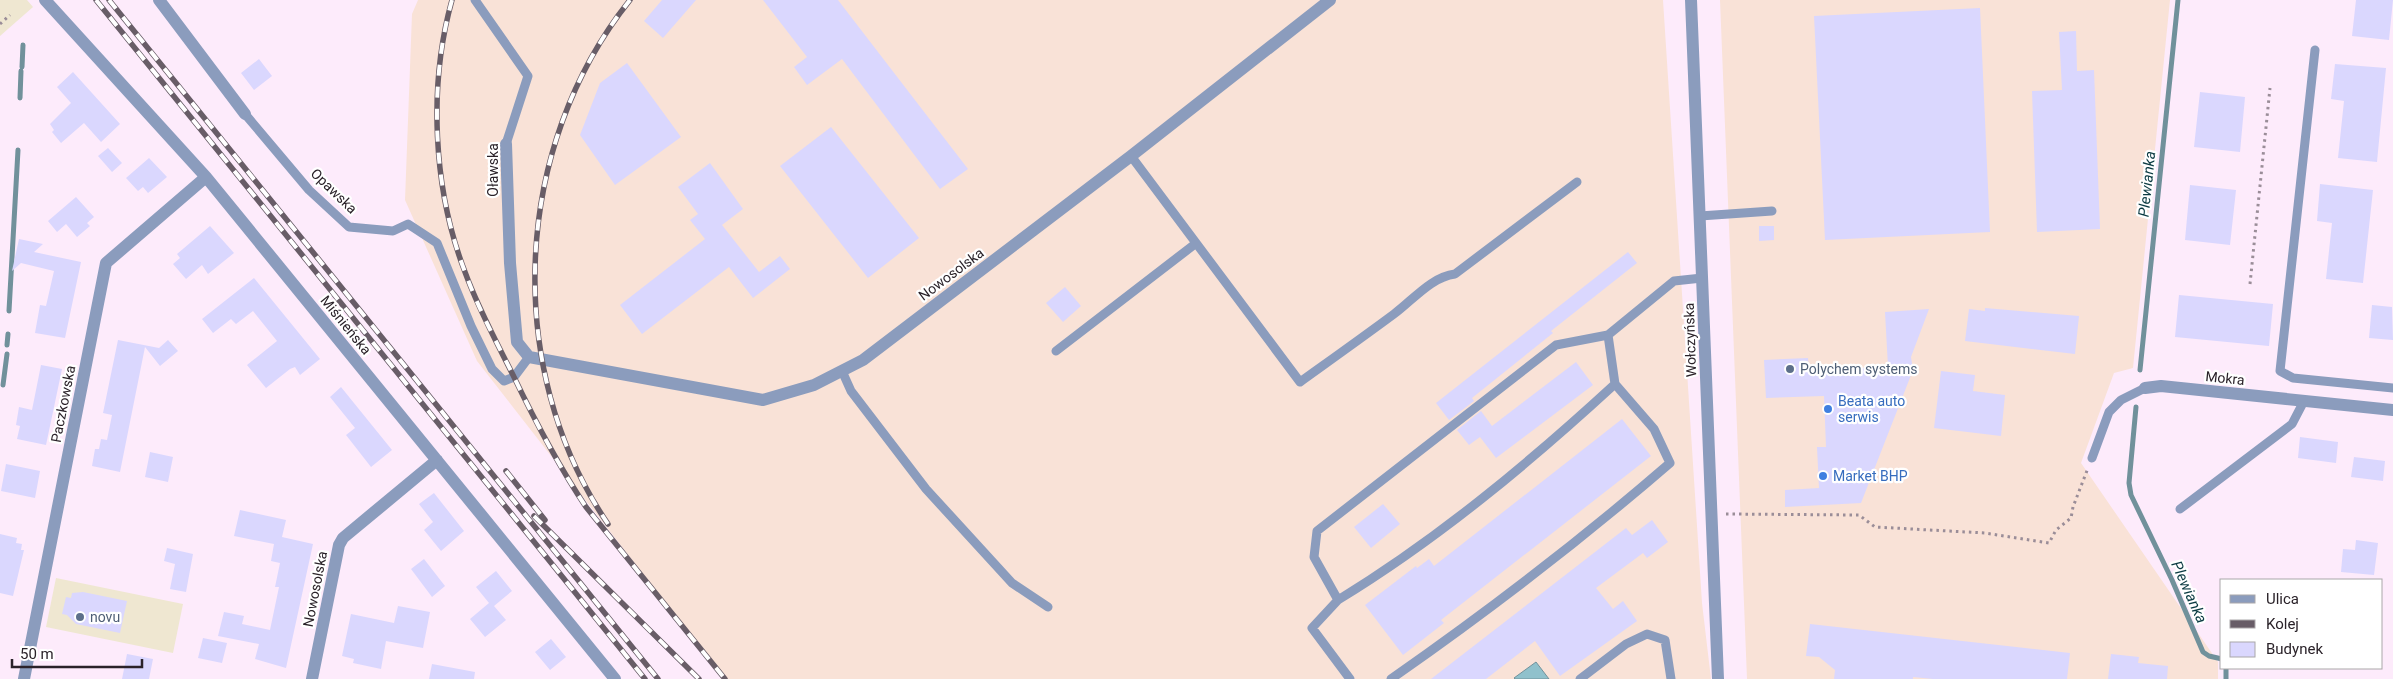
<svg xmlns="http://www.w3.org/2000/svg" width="2393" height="679" font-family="Roboto,sans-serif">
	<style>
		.commercial { fill: #efe7d1 }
		.industrial { fill: #f9e2d7 }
		.water { fill: #90c1cc; stroke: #71919b }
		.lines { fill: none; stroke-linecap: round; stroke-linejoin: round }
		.stream { stroke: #71919b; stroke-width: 5 }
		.building { fill: #dad7fe }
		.path { stroke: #9a8d98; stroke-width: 3; stroke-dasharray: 2.5 4; stroke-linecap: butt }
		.service { stroke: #8b9cbd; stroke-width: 9 }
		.minor { stroke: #8b9cbd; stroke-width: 12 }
		.tertiary { stroke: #8b9cbd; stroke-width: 12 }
		.rail-casing { stroke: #685d67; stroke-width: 5.5 }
		.rail { stroke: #fff; stroke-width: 4; stroke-dasharray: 11; stroke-linecap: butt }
		.service-dot { fill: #5c6f8a; stroke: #fff; stroke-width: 2 }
		.shop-dot { fill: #3f7fe0; stroke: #fff; stroke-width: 2 }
		.labels { text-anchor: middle; stroke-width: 4.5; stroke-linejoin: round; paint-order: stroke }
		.street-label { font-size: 14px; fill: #2a2229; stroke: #fff }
		.service-label { font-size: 14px; fill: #4e5e75; stroke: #fff; text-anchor: start }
		.shop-label { font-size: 14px; fill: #366cbe; stroke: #fff; text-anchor: start }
		.water-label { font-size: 15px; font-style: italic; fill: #0b3a42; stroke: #fff }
	</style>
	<rect width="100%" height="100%" fill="#fdebfb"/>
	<!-- commercial -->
	<path class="commercial" d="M0 0H27L33 7 0 36Z
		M56 578 183 604 173 653 46 627Z"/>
	<!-- industrial -->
	<path class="industrial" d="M418 0H1663L1702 603 1711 679H725L477 361 405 200 412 14Z
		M1720 0H2170L2133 368 2114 373 2081 463 2218 662V679H1747Z"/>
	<!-- water -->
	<path class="water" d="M1536 662 1549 679H1515L1514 678Z"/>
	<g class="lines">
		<!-- stream -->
		<path class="stream" d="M22 67 23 45
			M20 98 21 71
			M9 311 18 150
			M7 345 8 334
			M2140 370 2178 0
			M3 385 7 354
			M2136 407 2129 483 2131 495 2172 580 2203 652 2209 656 2222 659
			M2226 668V679"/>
	</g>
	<!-- building -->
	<path class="building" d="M662 0H696L663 38 644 21Z
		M763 0H838L968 169 940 189 842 59 807 85 794 67 807 57Z
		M2356 0H2393L2389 40 2352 36Z
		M1980 8 1990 232 1825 240 1814 16Z
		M2076 31 2077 71 2094 70 2100 229 2037 232 2032 91 2062 90 2059 32Z
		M259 59 272 76 254 90 241 73Z
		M627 63 681 137 615 185 580 135 600 83Z
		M2335 64 2386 68 2377 162 2338 158 2344 101 2331 99Z
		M73 72 120 124 101 142 84 123 61 143 52 132 54 130 50 124 71 103 57 87Z
		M2200 92 2245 97 2240 152 2194 147Z
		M831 127 919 238 868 278 780 166Z
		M108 148 122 163 112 172 98 156Z
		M149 158 167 177 148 193 143 187 138 191 126 178Z
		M710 163 743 209 722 225 759 272 780 256 790 269 753 298 729 267 642 334 620 305 705 239 690 220 698 214 678 187Z
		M2320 184 2373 190 2363 283 2326 279 2332 223 2317 221Z
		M2190 185 2236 190 2230 245 2185 240Z
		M76 197 94 217 87 223 90 226 77 237 66 224 57 232 48 221Z
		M210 226 234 253 208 274 202 265 186 279 173 264 180 258 177 254Z
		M1759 226H1774V240L1759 241Z
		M19 239 43 244 34 252 81 262 65 338 35 333 40 305 46 306 54 271 21 263 12 271Z
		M1628 252 1637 263 1551 331 1553 333 1472 398 1474 401 1449 420 1436 403Z
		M254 278 320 359 300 375 295 367 290 369 266 388 247 365 277 341 253 311 236 324 231 319 213 333 202 319Z
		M1065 287 1081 306 1063 322 1046 303Z
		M2179 295 2273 304 2269 346 2175 337Z
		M2372 305 2392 307 2393 340 2369 338Z
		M1985 308 2079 316 2075 354 1965 341 1969 309 1985 311Z
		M1929 309 1911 357 1913 370 1861 503 1785 507V490L1819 488 1817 447H1826L1824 396 1766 398 1764 360 1808 358 1809 370 1888 367 1885 312Z
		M118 340 159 348 168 340 178 351 160 366 145 347 120 472 92 466 95 449H99L101 439 107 440 112 415 103 413Z
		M1576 362 1593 385 1496 458 1480 437 1469 445 1457 430 1481 411 1492 426Z
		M41 365 62 369 46 445 17 439 20 426 16 425 19 407 32 410Z
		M1941 371 1975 375 1973 391 2005 395 2001 436 1934 428Z
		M341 387 392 450 371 467 346 435 355 428 330 397Z
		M1622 419 1651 456 1441 620 1444 623 1403 655 1365 605 1416 566 1417 568 1429 559 1434 566Z
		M2300 437 2338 442 2336 463 2298 458Z
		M150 452 173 457 168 482 145 477Z
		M2354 457 2385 461 2383 481 2351 477Z
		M6 464 40 471 35 498 1 491Z
		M434 493 464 531 441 551 424 530 433 522 419 504Z
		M1383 504 1400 524 1371 548 1354 527Z
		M240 510 286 520 282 537 313 544 286 668 255 659 259 644 218 636 224 612 244 616 242 624 270 630 279 587H275L280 563 271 561 274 544 234 536Z
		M1652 520 1668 542 1647 558 1643 553 1596 588 1613 609 1623 601 1637 621 1560 676 1535 641 1486 679H1431L1626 528 1632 535Z
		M0 534 17 538 16 543 22 544 21 550H24L13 596 0 593Z
		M2356 540 2378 543 2374 575 2341 572 2343 549 2355 550Z
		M167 548 193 554 186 592 170 589 175 564 164 561Z
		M424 559 445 586 432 597 411 569Z
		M496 571 512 591 494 606 506 620 485 637 470 619 489 603 476 587Z
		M83 592 127 601 120 633 76 624 67 615 62 614 66 597 71 598 72 593Z
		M398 606 430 612 423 648 386 641 381 669 353 663 354 659 342 656 351 614 394 623Z
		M1810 624 2070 653 2067 679H1933L1913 677V679H1834L1835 670 1819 657 1806 656Z
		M203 638 227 643 222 663 198 658Z
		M551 639 566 657 550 670 535 652Z
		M127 654 153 659 149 679H122Z
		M2111 654 2139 657 2138 663 2168 666 2167 679H2108Z
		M432 664 475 672 474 679H429Z"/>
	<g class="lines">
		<!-- path -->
		<path class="path" d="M0 24 10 15
			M2250 284 2270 88
			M1726 514 1859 515 1875 527 1985 533 2049 543 2056 530 2071 518 2073 507 2088 468"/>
		<!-- service -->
		<path class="service" d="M475 0 528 76 506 144
			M2315 50 2280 371 2293 378 2393 388
			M245 114 309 190 349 227 393 231 408 224 437 243 471 326 492 369 504 381 514 377 529 357
			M1131 156 1300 382C1332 359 1363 337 1394 314 1413 300 1431 277 1455 274L1577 182
			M1700 216 1772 211
			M1056 351 1195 244
			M842 371 851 391 926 489 1012 583 1048 607
			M2092 458 2109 412 2121 400 2145 388
			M2180 509 2292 424 2304 401
			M1338 600C1438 539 1529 463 1615 384
			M1350 679 1312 628 1338 600 1314 557 1317 531 1556 345 1608 335 1674 281 1702 278
			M1391 679C1487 612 1581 540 1670 463L1654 429 1615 384 1608 335
			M1580 679 1626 644 1647 634 1665 640 1671 679"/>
		<!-- minor -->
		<path class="minor" d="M45 0 206 177 615 679
			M159 0 245 114
			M506 144 510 263 517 342 529 357 763 400 814 385 863 360 1131 156 1330 0
			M2145 388 2161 386 2393 410
			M24 679 106 263 206 177
			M312 679 339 545 343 538 437 460"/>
		<!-- tertiary -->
		<path class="tertiary" d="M1691 0 1718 679"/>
		<!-- rail casing -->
		<g class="rail-casing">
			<path id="rail" d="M96 0 645 679
				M109 0 658 679
				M452 0C428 86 433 189 465 272 478 308 496 341 513 375 535 421 558 465 586 507L725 679
				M506 471 545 520
				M534 516 699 679
				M608 524C502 368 513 146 630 0"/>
		</g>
		<!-- rail -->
		<use href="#rail" class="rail"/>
	</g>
	<!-- markers -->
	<g class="service-dot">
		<circle cx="1790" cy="369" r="5"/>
		<circle cx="80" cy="617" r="5"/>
	</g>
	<g class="shop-dot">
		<circle cx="1828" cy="409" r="5"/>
		<circle cx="1823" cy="476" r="5"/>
	</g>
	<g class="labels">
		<!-- street labels -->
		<g class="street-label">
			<text transform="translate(493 170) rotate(-90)" y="5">Oławska</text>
			<text transform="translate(334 191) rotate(44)" y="5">Opawska</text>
			<text transform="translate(951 274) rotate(-37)" y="5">Nowosolska</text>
			<text transform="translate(346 325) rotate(51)" y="5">Miśnieńska</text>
			<text transform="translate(1690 340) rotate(-92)" y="5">Wołczyńska</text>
			<text transform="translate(2225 378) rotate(6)" y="5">Mokra</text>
			<text transform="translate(63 404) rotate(-79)" y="5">Paczkowska</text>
			<text transform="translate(315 589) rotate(-79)" y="5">Nowosolska</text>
		</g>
		<!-- service labels -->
		<g class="service-label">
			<text x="1800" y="374">Polychem systems</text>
			<text x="90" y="622">novu</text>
		</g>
		<!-- shop labels -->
		<g class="shop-label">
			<text x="1838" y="406">Beata auto<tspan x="1838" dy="16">serwis</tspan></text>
			<text x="1833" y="481">Market BHP</text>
		</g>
		<!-- water labels -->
		<g class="water-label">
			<text transform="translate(2147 184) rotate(-84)" y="5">Plewianka</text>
			<text transform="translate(2189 592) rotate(66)" y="5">Plewianka</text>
		</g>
	</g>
	<!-- legend -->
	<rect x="2220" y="579" width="162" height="90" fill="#ffffff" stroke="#aaa7a9"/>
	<rect x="2230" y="595" width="25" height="8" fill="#8b9cbd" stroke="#aaa7a9"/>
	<text x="2266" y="604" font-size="15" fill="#2a2229">Ulica</text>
	<rect x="2230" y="620" width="25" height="8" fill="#685d67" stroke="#aaa7a9"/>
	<text x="2266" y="629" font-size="15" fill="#2a2229">Kolej</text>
	<rect x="2230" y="642" width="25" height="15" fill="#dad7fe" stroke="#aaa7a9"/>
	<text x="2266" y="654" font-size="15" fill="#2a2229">Budynek</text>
	<!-- scale -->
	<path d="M12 659v8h130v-8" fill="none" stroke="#2a2229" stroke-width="2.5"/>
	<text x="20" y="659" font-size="15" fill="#2a2229" stroke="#ffffff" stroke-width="4" paint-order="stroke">50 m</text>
</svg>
